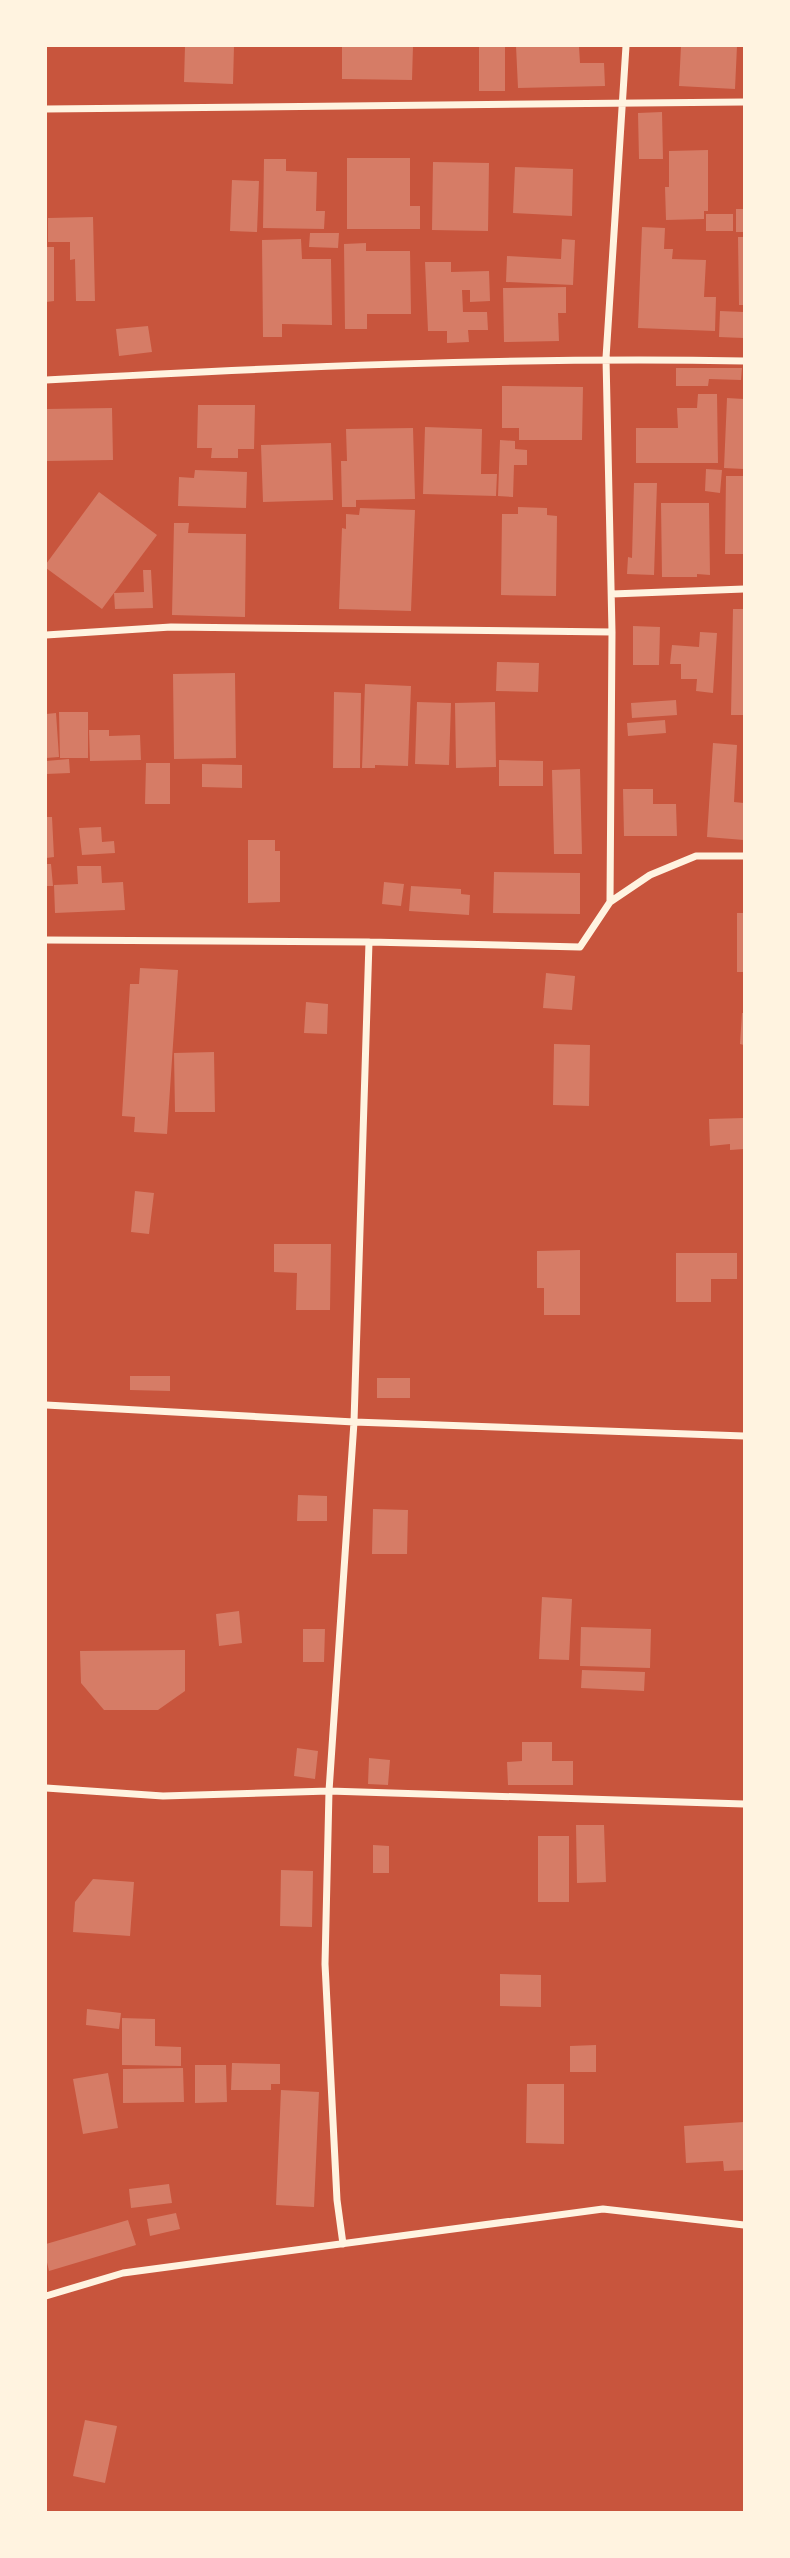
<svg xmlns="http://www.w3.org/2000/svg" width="790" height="2558" font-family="Poppins,sans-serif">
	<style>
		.building { fill: #d67c66 }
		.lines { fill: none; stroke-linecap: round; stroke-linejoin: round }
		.minor { stroke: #fff3e0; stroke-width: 7 }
	</style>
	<rect width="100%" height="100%" fill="#c8553d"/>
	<!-- building -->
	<path class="building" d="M185 46H234L233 84 184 82Z
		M342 46H413L412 80 342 79Z
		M479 46H505V91H479Z
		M516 46H579L580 63H604L605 86 518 88Z
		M681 46H737L735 89 679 86Z
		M662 112 663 159H639L638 113Z
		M708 150V211H704V219L666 220 665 187H669V151Z
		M347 158H410V206H420V229H347Z
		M264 159H286V171L317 172 316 211H325L324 229 263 228Z
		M433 162 489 163 488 231 432 230Z
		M515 167 573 169 572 216 513 213Z
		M232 180 259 181 257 232 230 231Z
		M736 209H744V232H736Z
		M706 214H733V231H706Z
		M93 217 95 301H76L75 259 70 260V242H48V218Z
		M642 227 665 228 664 249H673L672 259 706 260 704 297H716L715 331 638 328Z
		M310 233H339L338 248 309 247Z
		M738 237H744V305H739Z
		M301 239 302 259H331L332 325 282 324V337H263L262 240Z
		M562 239 575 240 573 285 506 282 507 256 561 259Z
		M366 243V251H410L411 314H367V329H345L344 244Z
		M46 247H54V301L46 302Z
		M425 262H451V272L489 271 490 301 470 302V290H462L463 312H487L488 330H468L469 342 447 343V331H428Z
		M566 287V313H558L559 341 504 342 503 288Z
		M720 311 744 312V338L719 337Z
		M148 326 152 352 119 356 116 329Z
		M676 368H742L741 380 709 379 708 386H676Z
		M502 386 583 387 582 440H519V428H502Z
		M698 394H717L718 463H636V428H678L677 408H697Z
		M727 398 744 399V469L724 468Z
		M198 405H255L254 449H238V458H211L212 448H197Z
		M112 408 113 460 46 461V409Z
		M425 427 482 429 481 474H497L496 496 423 494Z
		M413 428 415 499 356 500V507H342L341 461H347L346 429Z
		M500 440 515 441V449L527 450V465H514L513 497 498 496Z
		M331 443 333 500 263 502 261 445Z
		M706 469 722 470 720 493 705 491Z
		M195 470 247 472 246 508 178 506 179 477 194 478Z
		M726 476H744V554H725Z
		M634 483H657L654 575 627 574 628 557 632 558Z
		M99 492 157 535 102 609 46 568V564Z
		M661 503H709L710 575 697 574V577H662Z
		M518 507 547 508V515L557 516 556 596 501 595 502 514H518Z
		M360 508 415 510 411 611 339 609 342 528 346 529V514L359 515Z
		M174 523H189L188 533 246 534 245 617 172 615Z
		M143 570H151L153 608 115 609 114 593 144 592Z
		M733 609H744V715H731Z
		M633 626 660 627 659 665H633Z
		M700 632 717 633 713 693 696 691 697 679H681V664H670L672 645 699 647Z
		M497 662 539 663 538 692 496 691Z
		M235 673 236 758 174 759 173 674Z
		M365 684 411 686 408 766 375 765V768H362Z
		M334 692 361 693 360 768H333Z
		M676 700 677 715 632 718 631 703Z
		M417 702 451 703 449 765 415 764Z
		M495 702 496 767 456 768 455 703Z
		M59 712H88V758H60Z
		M56 713 59 757 46 758V714Z
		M665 720 666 733 628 736 627 723Z
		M89 730H109V736L140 735 141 760 90 761Z
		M713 743 737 745 734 802 744 803V840L707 837Z
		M69 759 70 773 46 774V761Z
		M499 760 543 761V786H499Z
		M146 763H170V804H145Z
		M202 764 242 765V788L202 787Z
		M580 769 582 854H554L552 770Z
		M623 789H653V804H676L677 836H624Z
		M46 817H52L54 857 46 858Z
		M101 827 102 842 114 841 115 853 82 855 79 828Z
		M248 840H275V851H280V902L248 903Z
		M46 864H51L53 886H46Z
		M77 866H101L102 883 123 882 125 910 55 913 54 885 78 884Z
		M494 872 580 873V914L493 913Z
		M384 882 404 884 401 906 382 904Z
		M411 886 461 889V894L470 895 469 915 409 911Z
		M737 913H744V972H737Z
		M140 968 178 970 167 1134 134 1132 135 1117 122 1116 130 984H139Z
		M546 973 575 976 572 1010 543 1008Z
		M306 1002 328 1004 327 1034 304 1033Z
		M742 1013H744V1045L740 1044Z
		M554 1044 590 1045 589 1106 553 1105Z
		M214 1052 215 1112H175L174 1053Z
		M744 1118V1149L730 1150V1144L710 1146 709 1119Z
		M135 1191 154 1193 149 1234 131 1232Z
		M274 1244H331L330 1310H296L297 1273 274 1272Z
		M580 1250V1315H544V1288H537V1251Z
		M676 1253H737V1279H711V1302H676Z
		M130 1376H170V1391L130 1390Z
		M377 1378H410V1398H377Z
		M298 1495 327 1496V1521H297Z
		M373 1509 408 1510 407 1554H372Z
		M542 1597 572 1599 569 1660 539 1659Z
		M239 1611 242 1643 219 1646 216 1614Z
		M581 1627 651 1629 650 1668 580 1666Z
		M303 1629H325L324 1662H303Z
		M185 1650V1691L158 1710H104L81 1683 80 1651Z
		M582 1670 645 1672 644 1691 581 1688Z
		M522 1742H552V1761H573V1785H508L507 1762 522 1761Z
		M297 1748 318 1751 315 1779 294 1776Z
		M369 1758 390 1760 388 1785 368 1784Z
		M576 1825H604L606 1882 577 1883Z
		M538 1836H569V1902H538Z
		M373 1845 389 1846V1873H373Z
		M281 1870 313 1871 312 1927 280 1926Z
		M93 1879 134 1882 130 1936 73 1932 75 1902Z
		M500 1974 541 1975V2007L500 2006Z
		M87 2009 121 2013 119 2029 86 2025Z
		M122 2018 155 2019V2046L181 2047V2066L122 2065Z
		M596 2045V2072H570V2046Z
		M232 2063 280 2064V2084H271V2090H231Z
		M195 2065H226L227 2102 195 2103Z
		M183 2068 184 2102 123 2103V2069Z
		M108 2073 118 2128 83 2134 73 2079Z
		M527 2084H564V2144L526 2143Z
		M281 2090 319 2092 314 2207 276 2205Z
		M744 2122V2170L724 2171 723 2161 686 2163 684 2126Z
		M169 2184 172 2203 131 2208 129 2189Z
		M176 2213 180 2229 150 2236 147 2219Z
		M128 2220 136 2245 49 2271 46 2258V2244Z
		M85 2420 117 2426 105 2483 73 2476Z"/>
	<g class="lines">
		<!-- minor -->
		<path class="minor" d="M46 109 744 102
			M46 380C278 367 512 357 744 361
			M612 594 744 589
			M46 635 171 627 612 632
			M610 902 612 632 606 358 626 46
			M46 940 369 942 580 947 610 902 650 875 696 856H744
			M46 1405 354 1422 744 1436
			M46 1788 163 1796 329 1791 744 1804
			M343 2244 337 2200 325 1964 329 1791 354 1422 369 942
			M46 2296 123 2273 603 2209 744 2225"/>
	</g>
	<!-- border -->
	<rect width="790" height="2558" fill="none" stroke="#fff3e0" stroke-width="94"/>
</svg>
